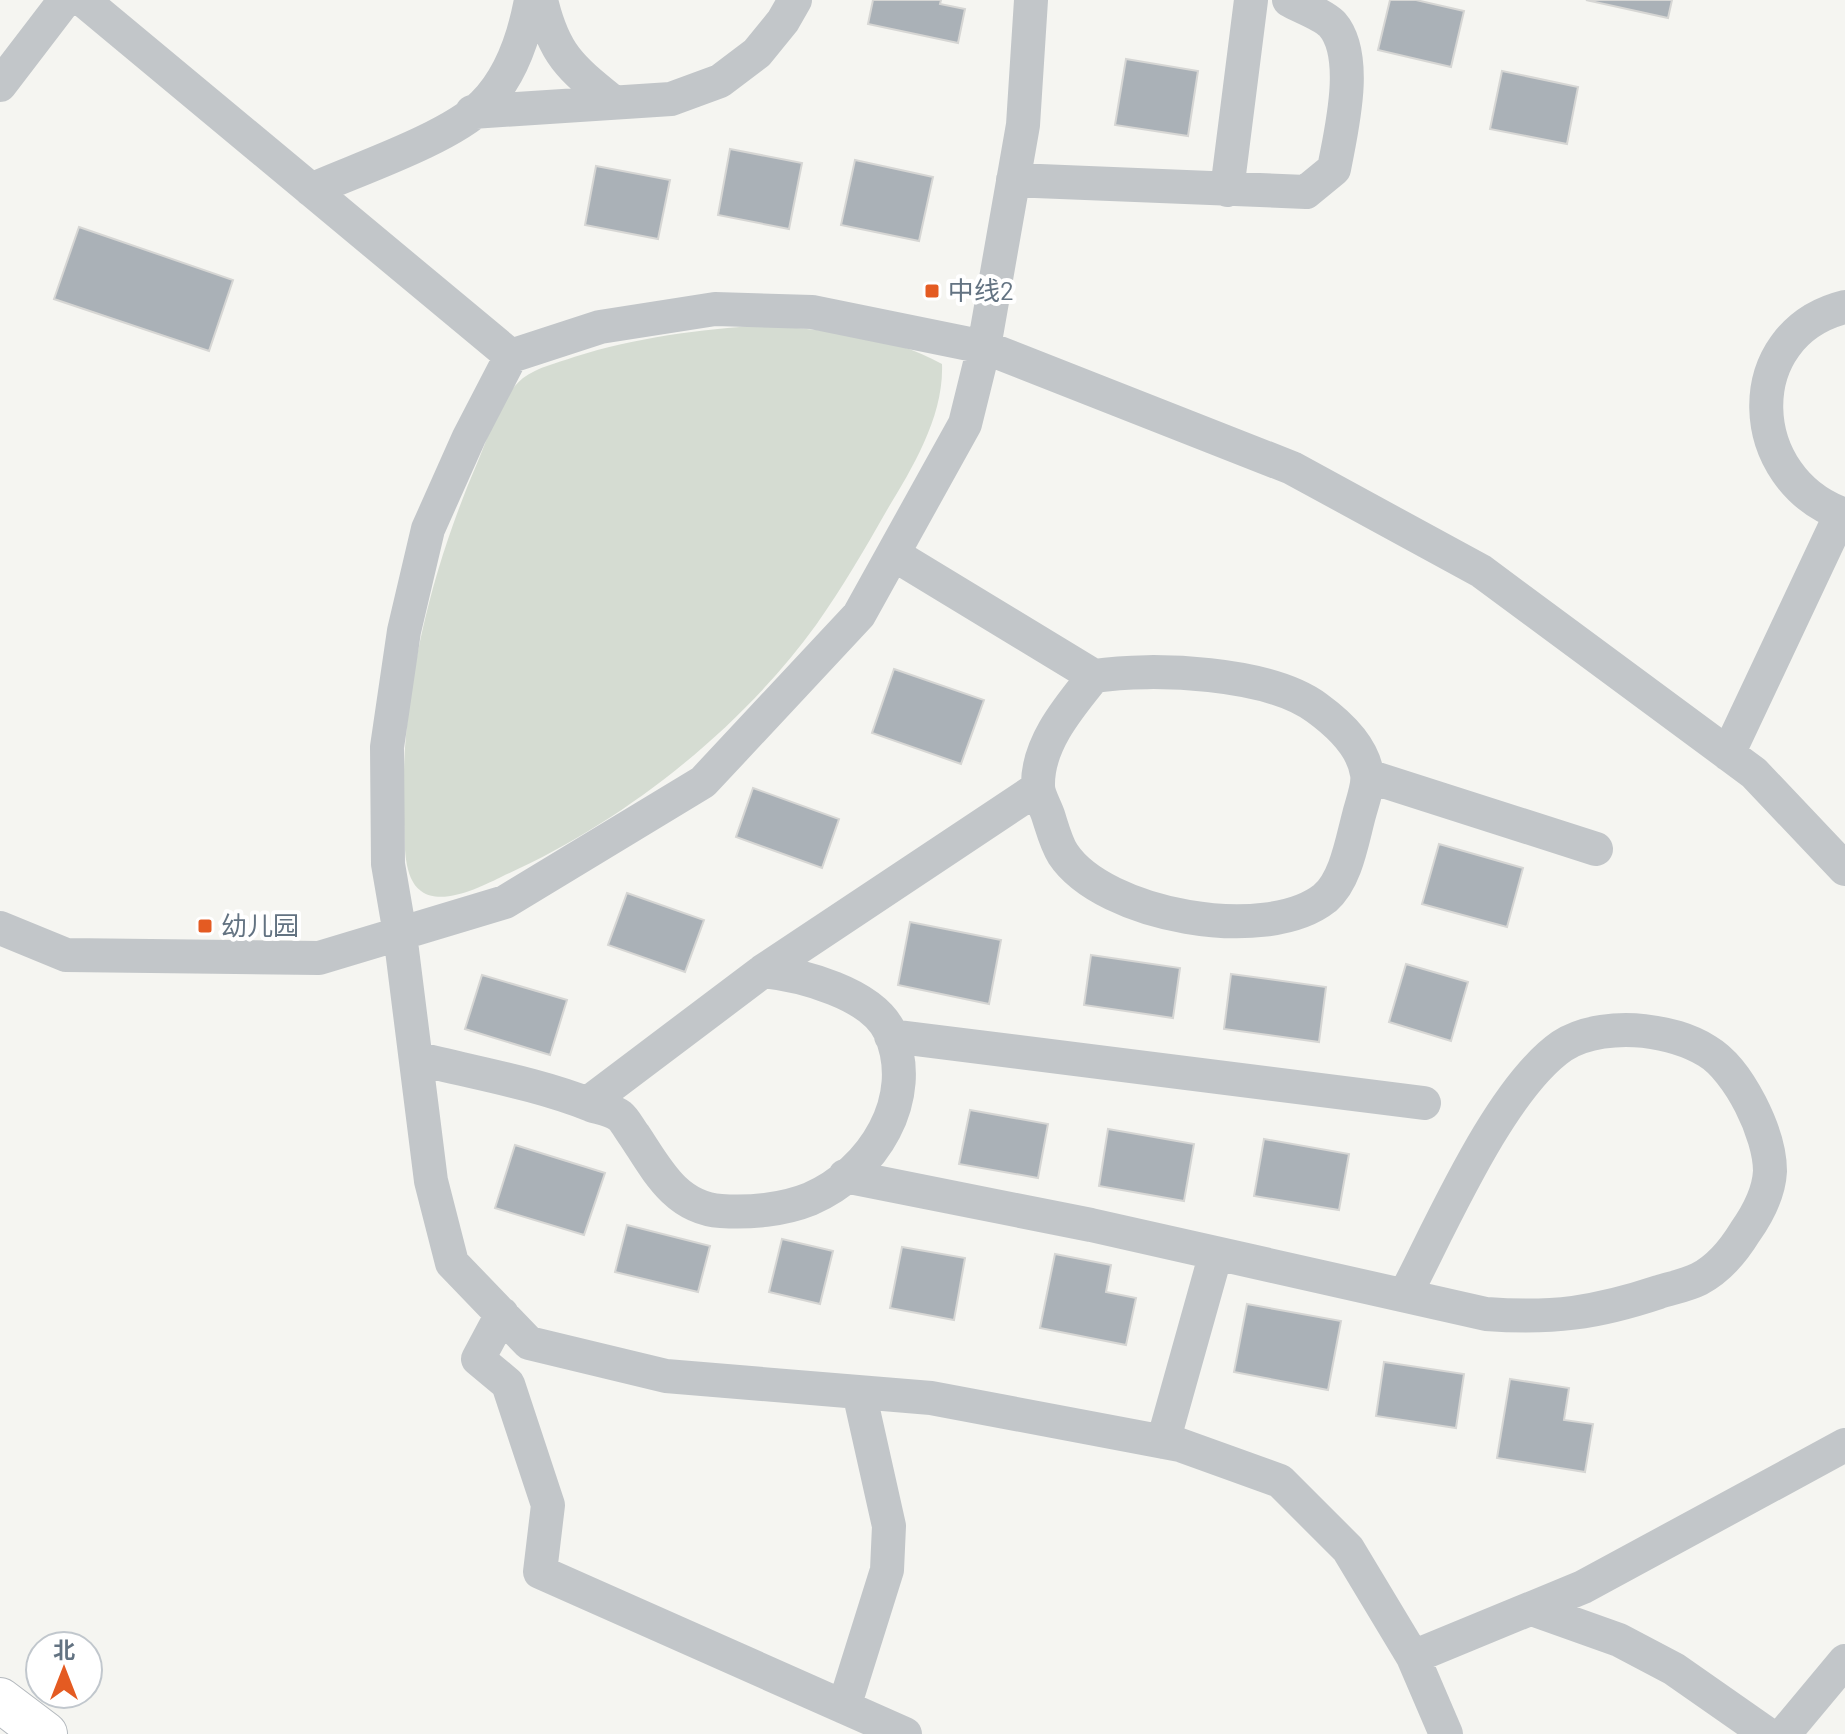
<svg xmlns="http://www.w3.org/2000/svg" width="1845" height="1734" font-family="Barlow,'Noto Sans SC',sans-serif">
	<style>
		.green { fill: #d5dcd2 }
		.building { fill: #aab1b7; stroke: #d6d6d4; stroke-width: 2 }
		.lines { fill: none; stroke-linecap: round; stroke-linejoin: round }
		.secondary-casing { stroke: #b4b9be; stroke-width: 46 }
		.street { stroke: #c2c6c9; stroke-width: 34 }
		.secondary { stroke: #fff; stroke-width: 44 }
		.poi-dot { fill: #e45b22; stroke: #fff; stroke-width: 3 }
		.labels { text-anchor: middle; stroke-width: 8; stroke-linejoin: round; paint-order: stroke }
		.poi-label { font-size: 26px; fill: #637382; stroke: #fff; text-anchor: start }
	</style>
	<rect width="100%" height="100%" fill="#f5f5f1"/>
	<!-- green -->
	<path class="green" d="M770 325C830 332 888 334 942 364 944 416 913 467 887 510 865 549 842 588 816 625 739 731 622 823 503 876 483 886 442 907 421 891 403 878 405 843 404 823 399 698 429 575 478 461 489 435 501 396 523 378 538 367 557 363 574 357 639 337 702 329 770 325Z"/>
	<!-- building -->
	<path class="building" d="M873 0H941L940 4 965 9 958 43 868 24Z
		M1390 0H1416L1464 11 1451 67 1378 50Z
		M1586 0H1672L1668 18Z
		M1126 59 1198 71 1188 136 1115 125Z
		M1502 71 1578 87 1567 144 1490 129Z
		M730 149 802 163 789 229 718 215Z
		M855 160 933 177 919 241 841 225Z
		M596 166 670 180 658 239 585 225Z
		M79 227 233 280 209 351 54 299Z
		M894 669 984 700 961 764 872 733Z
		M753 788 839 819 822 868 736 837Z
		M1439 844 1523 868 1507 927 1422 904Z
		M627 893 704 920 685 972 608 945Z
		M910 922 1001 940 989 1004 898 985Z
		M1091 955 1180 968 1173 1018 1084 1005Z
		M1406 964 1468 982 1451 1041 1389 1022Z
		M1231 974 1326 987 1319 1042 1224 1029Z
		M482 975 567 1000 550 1055 465 1029Z
		M970 1110 1048 1124 1038 1178 959 1164Z
		M1108 1129 1194 1144 1184 1201 1099 1186Z
		M1264 1139 1349 1154 1339 1210 1254 1196Z
		M515 1145 605 1173 584 1235 495 1208Z
		M627 1225 710 1246 698 1292 615 1272Z
		M782 1239 833 1251 820 1304 769 1292Z
		M902 1247 965 1258 954 1320 890 1308Z
		M1055 1254 1111 1265 1106 1292 1136 1298 1126 1345 1040 1328Z
		M1247 1304 1341 1321 1328 1390 1234 1372Z
		M1384 1362 1464 1374 1456 1428 1376 1416Z
		M1510 1379 1569 1388 1564 1420 1593 1424 1585 1472 1497 1458Z"/>
	<g class="lines">
		<!-- secondary casing -->
		<g class="secondary-casing">
			<path id="secondary" d="M0 1700 45 1734"/>
		</g>
		<!-- street -->
		<path class="street" d="M83 0 511 356
			M541 0C554 55 571 68 613 102
			M0 85 65 0
			M472 112 671 99 720 81 757 53 783 21 795 0
			M1013 180 1306 192 1334 169C1341 131 1360 56 1332 24 1322 14 1301 7 1289 0
			M311 190C358 169 448 139 483 105 510 78 524 38 531 0
			M1227 190 1251 0
			M1845 307C1737 334 1743 480 1845 515
			M893 554 1094 676C1153 667 1269 672 1317 708 1339 724 1363 746 1367 774 1369 785 1362 803 1359 815 1352 841 1346 880 1325 898 1266 945 1104 916 1063 854 1056 843 1052 827 1048 815 1045 806 1038 795 1038 786 1037 744 1069 707 1094 676
			M1728 754 1841 514
			M1368 776 1596 849
			M0 928 66 955 319 958 505 902 703 782 859 615 965 424 984 347 1023 125 1031 0
			M891 1036 1424 1103
			M416 1058C474 1073 536 1083 591 1105 600 1108 613 1110 620 1116 625 1120 630 1130 634 1135 656 1168 675 1208 721 1211 749 1213 783 1210 810 1199 873 1172 919 1098 890 1032 872 993 801 975 763 971
			M588 1103 763 971 1038 788
			M845 1176 1091 1225 1486 1314C1552 1319 1596 1313 1659 1292 1672 1288 1687 1285 1699 1279 1718 1269 1734 1250 1745 1232 1757 1215 1769 1193 1770 1171 1770 1134 1739 1070 1707 1051 1687 1039 1668 1034 1644 1031 1619 1028 1585 1031 1562 1046 1500 1089 1441 1226 1405 1295
			M502 1314 478 1359 508 1384 548 1505 540 1572 905 1734
			M1163 1442 1216 1253
			M1532 1609 1619 1640 1674 1669 1767 1734
			M1413 1657 1583 1587 1845 1445
			M844 1707 887 1570 889 1526 859 1392
			M1446 1734 1413 1657 1348 1549 1280 1481 1180 1445 931 1398 666 1376 529 1343 452 1263 431 1181 400 934 388 864 387 747 404 631 428 529 469 437 511 356 600 327 715 309 812 312 984 347 1292 468 1481 571 1754 773 1845 869
			M1784 1734 1845 1661"/>
		<!-- secondary -->
		<use href="#secondary" class="secondary"/>
	</g>
	<!-- markers -->
	<g class="poi-dot">
		<rect x="924" y="283" width="16" height="16" rx="4"/>
		<rect x="197" y="918" width="16" height="16" rx="4"/>
	</g>
	<g class="labels">
		<!-- poi labels -->
		<g class="poi-label">
			<text x="948" y="300">中线2</text>
			<text x="221" y="935">幼儿园</text>
		</g>
	</g>
	<!-- north arrow -->
	<g transform="translate(64 1670)"><circle r="38" fill="#ffffff" stroke="#c1c7cd" stroke-width="2"/>
	<path d="M0-6L14 30L0 20L-14 30Z" fill="#e45b22"/>
	<text y="-12" font-size="22" font-weight="bold" text-anchor="middle" fill="#637382">北</text>
	</g>
</svg>
